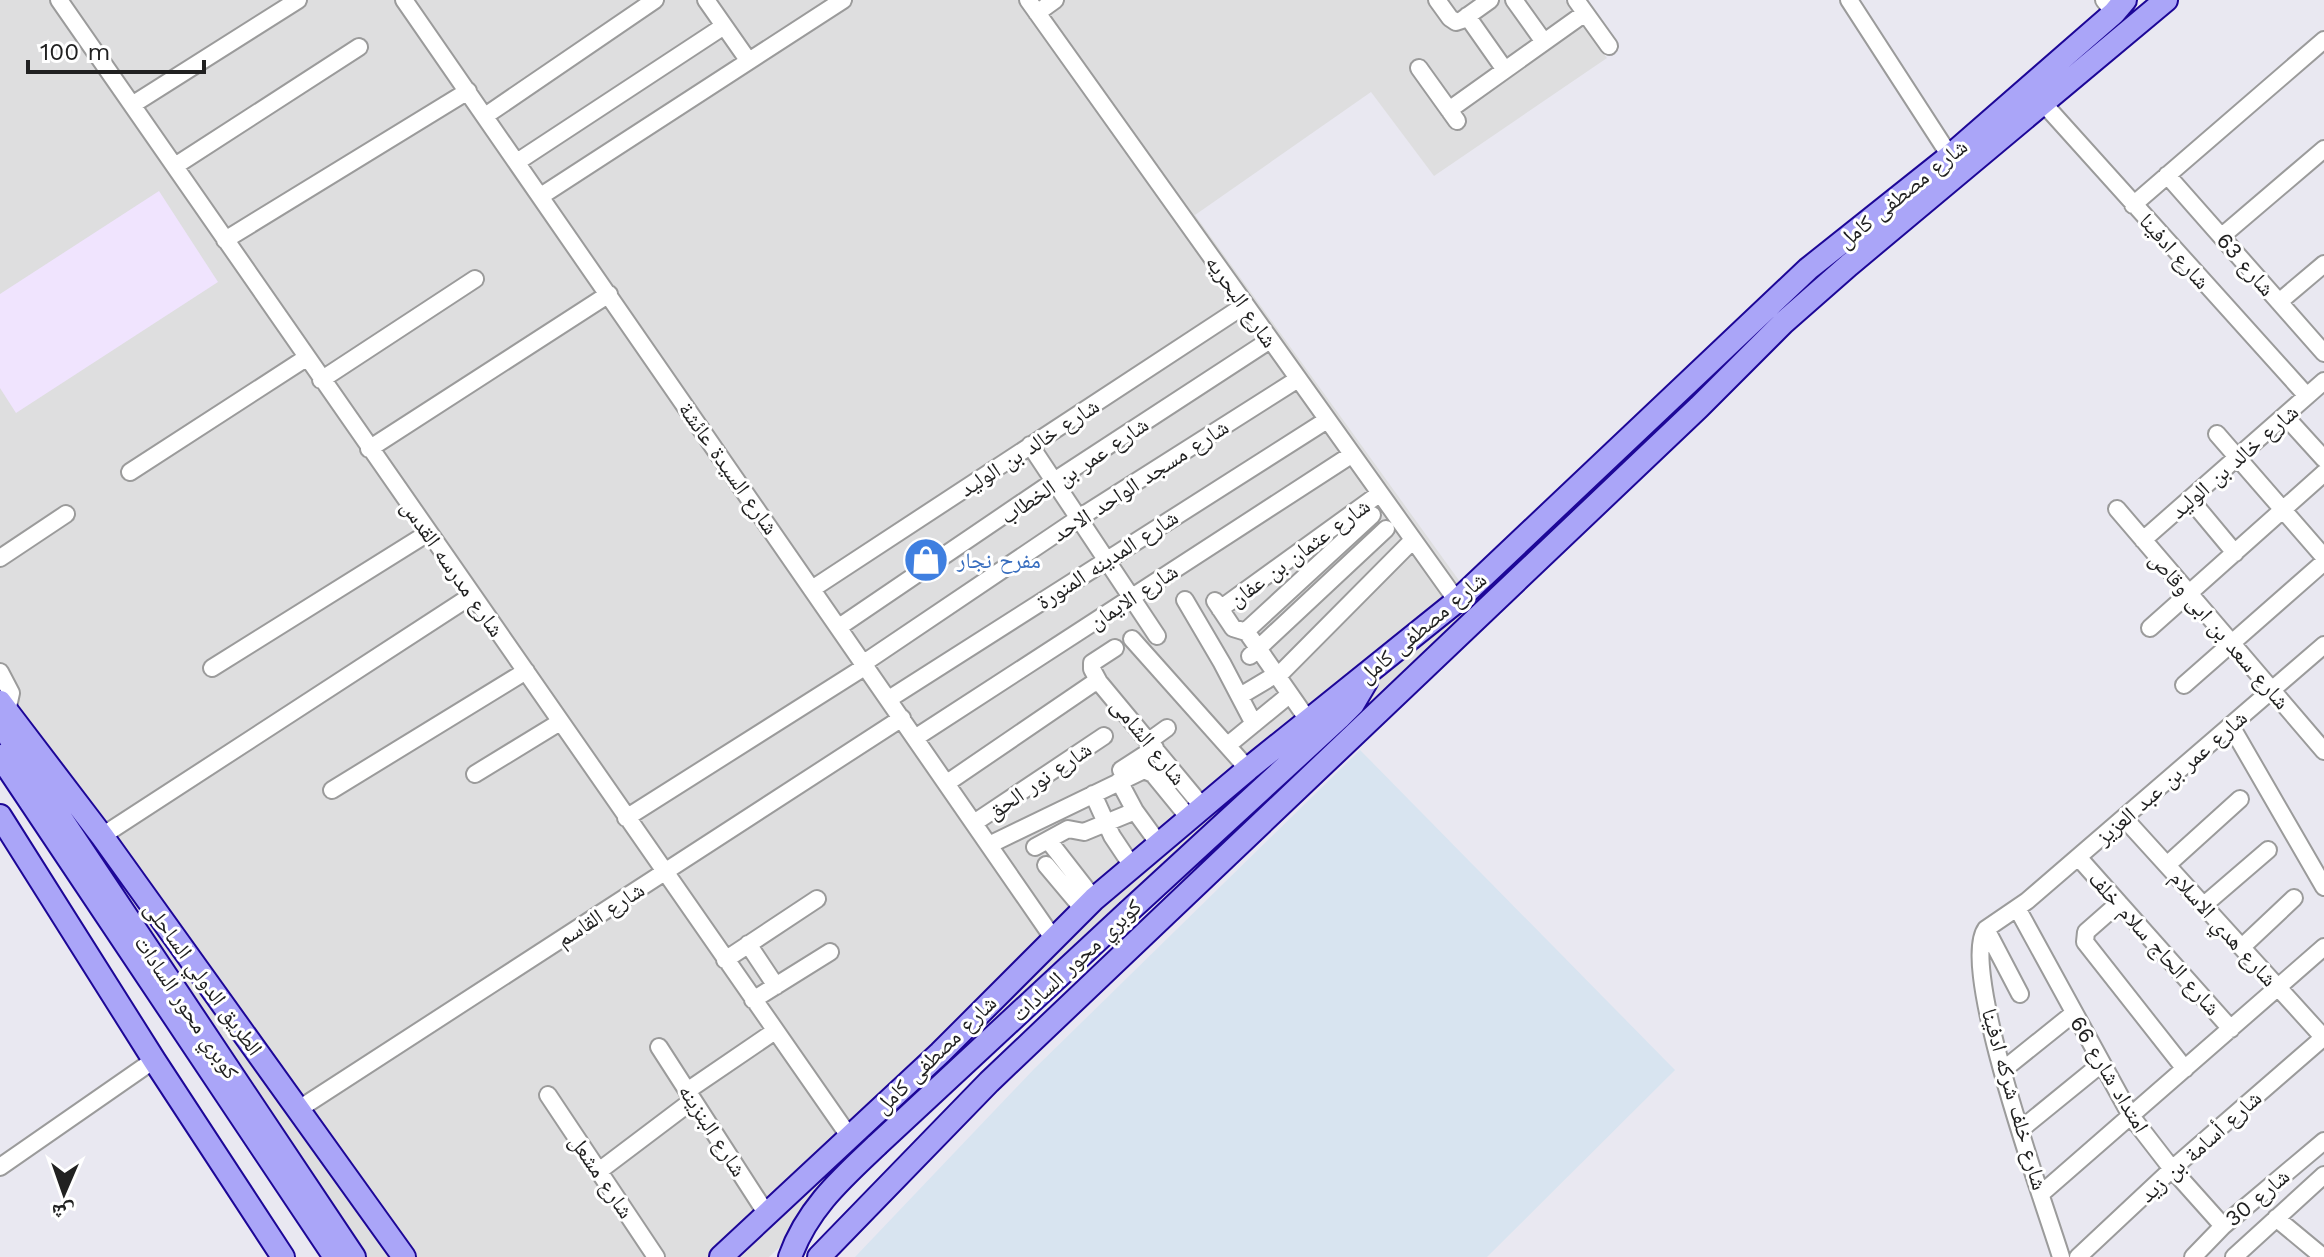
<svg xmlns="http://www.w3.org/2000/svg" width="2324" height="1257" font-family="'Work Sans','Noto Naskh Arabic',sans-serif">
	<style>
		.residential { fill: #dededf }
		.commercial { fill: #d8e4f0 }
		.education { fill: #f0e4fe }
		.lines { fill: none; stroke-linecap: round; stroke-linejoin: round }
		.minor-casing { stroke: #9b9b9b; stroke-width: 20 }
		.major-casing { stroke: #1d0797; stroke-width: 26 }
		.minor { stroke: #fff; stroke-width: 16 }
		.major { stroke: #aaa5f8; stroke-width: 22 }
		.major-bridge-casing { stroke: #1d0797; stroke-width: 26; stroke-linecap: butt }
		.major-bridge { stroke: #aaa5f8; stroke-width: 22 }
		.labels { text-anchor: middle; stroke-width: 6; stroke-linejoin: round; paint-order: stroke }
		.street-label { font-size: 22px; fill: #212121; stroke: #fff }
		.shop-label { font-size: 22px; fill: #366cbe; stroke: #fff; text-anchor: start }
	</style>
	<rect width="100%" height="100%" fill="#e9e8f1"/>
	<!-- residential -->
	<path class="residential" d="M0 0H1565L1607 58 1434 176 1371 92 1195 215 1476 604 1296 769 1096 947 769 1257H344L0 760Z"/>
	<!-- commercial -->
	<path class="commercial" d="M1360 750 1675 1070 1487 1257H855L1034 1069Z"/>
	<!-- education -->
	<path class="education" d="M159 191 218 282 16 413 0 388V294Z"/>
	<g class="lines">
		<!-- minor casing -->
		<g class="minor-casing">
			<path id="minor" d="M59 0 849 1136
				M404 0 1053 938
				M706 0 748 60
				M1028 0 1457 601
				M1437 0 1450 18 1456 22 1462 20 1490 0
				M1514 0 1544 42
				M1576 0 1609 46
				M1849 0 1950 156
				M2104 0 2114 13
				M1037 13 1055 0
				M1467 16 1505 70
				M1419 68 1457 121
				M2044 104 2307 396
				M132 105 298 0
				M1449 110 1585 13
				M485 116 655 0
				M517 162 724 26
				M175 166 359 47
				M2167 175 2324 353
				M541 196 843 0
				M2133 205 2324 40
				M2222 236 2324 149
				M225 240 468 91
				M2279 302 2324 264
				M321 380 475 279
				M2285 416 2324 459
				M2217 434 2324 557
				M1030 445 1157 636
				M369 449 609 294
				M130 472 306 358
				M2190 499 2235 553
				M2117 509 2324 751
				M2143 540 2324 381
				M0 558 66 514
				M812 589 1245 305
				M1185 600 1222 663 1254 724
				M1215 601 1233 628 1246 632
				M1220 609 1379 494
				M839 627 1054 481 1270 340
				M2150 628 2324 473
				M1132 639 1248 769
				M1250 656 1386 529
				M864 663 1079 518 1298 379
				M212 668 428 533
				M0 672 11 693 7 711
				M1277 677 1412 541
				M1099 682 1092 669V663L1115 648
				M2184 685 2324 562
				M1240 696 1275 675
				M889 699 1327 420
				M1308 720 1246 631 1372 515
				M2231 726 2324 887
				M915 738 1351 455
				M1149 741 1167 728
				M1228 745 1289 695
				M1121 770 1155 748
				M475 774 560 722
				M1119 781 1135 811 1159 844
				M947 783 1092 684 1099 682 1202 806
				M332 790 526 671
				M1093 794 1112 836 1132 866
				M626 818 866 666
				M2124 818 2324 1038
				M974 823 1104 736
				M102 836 471 596
				M1048 840 1094 899
				M989 845 1144 770 1153 774 1189 818
				M1035 847 1068 829 1084 832 1135 811
				M2078 857 2231 1029
				M1046 865 1083 909
				M2167 865 2240 799
				M2119 903 2086 932 2085 942 2185 1069
				M2204 905 2268 850
				M2017 908 2131 1116 2172 1169 2223 1226
				M1986 929 2020 994
				M748 944 776 986
				M2242 947 2294 898
				M725 960 817 899
				M753 1000 830 952
				M659 1047 766 1213
				M2003 1070 2074 1013
				M687 1091 775 1031
				M548 1095 656 1257
				M299 1109 902 718
				M2020 1130 2101 1064
				M0 1167 154 1060
				M599 1171 693 1100
				M2042 1193 2324 947
				M2276 1218 2323 1257
				M2061 1257C2045 1205 1958 967 1986 929L2027 901 2324 645
				M2078 1257 2172 1169 2324 1037
				M2193 1257 2223 1226 2324 1141
				M2234 1257 2324 1175"/>
		</g>
		<!-- major casing -->
		<g class="major-casing">
			<path id="major" d="M0 702 102 836 404 1257
				M7 714 8 734 18 754 354 1257
				M0 756 335 1257
				M0 816 154 1060 283 1257
				M1129 911 1339 718 1353 704 1366 682
				M721 1257 940 1053 1094 899 1248 769 1457 601 1808 269 1950 156 2114 13 2125 0
				M790 1257C807 1209 841 1179 877 1145
				M819 1257 989 1082 1699 407 1783 323 1849 265 2166 0"/>
		</g>
		<!-- minor -->
		<use href="#minor" class="minor"/>
		<!-- major -->
		<use href="#major" class="major"/>
		<!-- major-bridge casing -->
		<g class="major-bridge-casing">
			<path id="major-bridge" d="M877 1145 1129 911"/>
		</g>
		<!-- major-bridge -->
		<use href="#major-bridge" class="major-bridge"/>
	</g>
	<!-- icons -->
	<defs>
		<g id="shop-disc" transform="scale(2.3)"><circle r="9.5" fill="#3f7fe0" stroke="#fff"/><path d="M-5-2.5h2.3a2.7 3.5 0 0 1 5.4 0H5L5.5 6h-11ZM-1.5-2.5h3a1.5 2.3 0 0 0-3 0Z" fill="#fff"/></g>
	</defs>
	<g fill-rule="evenodd">
		<use href="#shop-disc" x="926" y="560"/>
	</g>
	<g class="labels">
		<!-- street labels -->
		<g class="street-label">
			<text transform="translate(1902 193) rotate(-39)" y="8">شارع مصطفى كامل</text>
			<text transform="translate(2175 251) rotate(48)" y="8">شارع ادفينا</text>
			<text transform="translate(2246 264) rotate(49)" y="8">شارع 63</text>
			<text transform="translate(1242 301) rotate(55)" y="8">شارع البحريه</text>
			<text transform="translate(1029 447) rotate(-33)" y="8">شارع خالد بن الوليد</text>
			<text transform="translate(2234 461) rotate(-41)" y="8">شارع خالد بن الوليد</text>
			<text transform="translate(729 468) rotate(55)" y="8">شارع السيدة عائشة</text>
			<text transform="translate(1074 470) rotate(-34)" y="8">شارع عمر بن الخطاب</text>
			<text transform="translate(1140 480) rotate(-33)" y="8">شارع مسجد الواحد الاحد</text>
			<text transform="translate(1299 552) rotate(-36)" y="8">شارع عثمان بن عفان</text>
			<text transform="translate(1107 559) rotate(-33)" y="8">شارع المدينه المنورة</text>
			<text transform="translate(453 568) rotate(55)" y="8">شارع مدرسه القدس</text>
			<text transform="translate(1133 596) rotate(-33)" y="8">شارع الايمان</text>
			<text transform="translate(1422 627) rotate(-40)" y="8">شارع مصطفى كامل</text>
			<text transform="translate(2220 630) rotate(49)" y="8">شارع سعد بن ابى وقاص</text>
			<text transform="translate(1149 741) rotate(51)" y="8">شارع الشامى</text>
			<text transform="translate(2171 777) rotate(-41)" y="8">شارع عمر بن عبد العزيز</text>
			<text transform="translate(1039 780) rotate(-34)" y="8">شارع نور الحق</text>
			<text transform="translate(600 914) rotate(-33)" y="8">شارع القاسم</text>
			<text transform="translate(2224 928) rotate(48)" y="8">شارع هدي الاسلام</text>
			<text transform="translate(2155 943) rotate(48)" y="8">شارع الحاج سلام خلف</text>
			<text transform="translate(1076 960) rotate(-43)" y="8">كوبري محور السادات</text>
			<text transform="translate(204 978) rotate(54)" y="8">الطريق الدولي الساحلى</text>
			<text transform="translate(187 1007) rotate(56)" y="8">كوبري محور السادات</text>
			<text transform="translate(935 1054) rotate(-44)" y="8">شارع مصطفى كامل</text>
			<text transform="translate(2110 1074) rotate(59)" y="8">امتداد شارع 66</text>
			<text transform="translate(2015 1099) rotate(74)" y="8">شارع خلف شركه ادفينا</text>
			<text transform="translate(713 1130) rotate(57)" y="8">شارع البنزينه</text>
			<text transform="translate(2200 1146) rotate(-42)" y="8">شارع أسامة بن زيد</text>
			<text transform="translate(602 1176) rotate(56)" y="8">شارع مشعل</text>
			<text transform="translate(2257 1197) rotate(-40)" y="8">شارع 30</text>
		</g>
		<!-- shop labels -->
		<g class="shop-label">
			<text x="957" y="568">مفرح نجار</text>
		</g>
	</g>
	<!-- north arrow -->
	<g transform="translate(64 1193) rotate(182)" stroke="#ffffff" stroke-width="6" paint-order="stroke">
	<path d="M0-6L14 30L0 20L-14 30Z" fill="#212121"/>
	<text y="-12" font-size="22" font-weight="bold" text-anchor="middle" fill="#212121">ش</text>
	</g>
	<!-- scale -->
	<path d="M28 60v12h176v-12" fill="none" stroke="#212121" stroke-width="4"/>
	<text x="40" y="60" font-size="24" fill="#212121" stroke="#ffffff" stroke-width="6" paint-order="stroke">100 m</text>
</svg>
